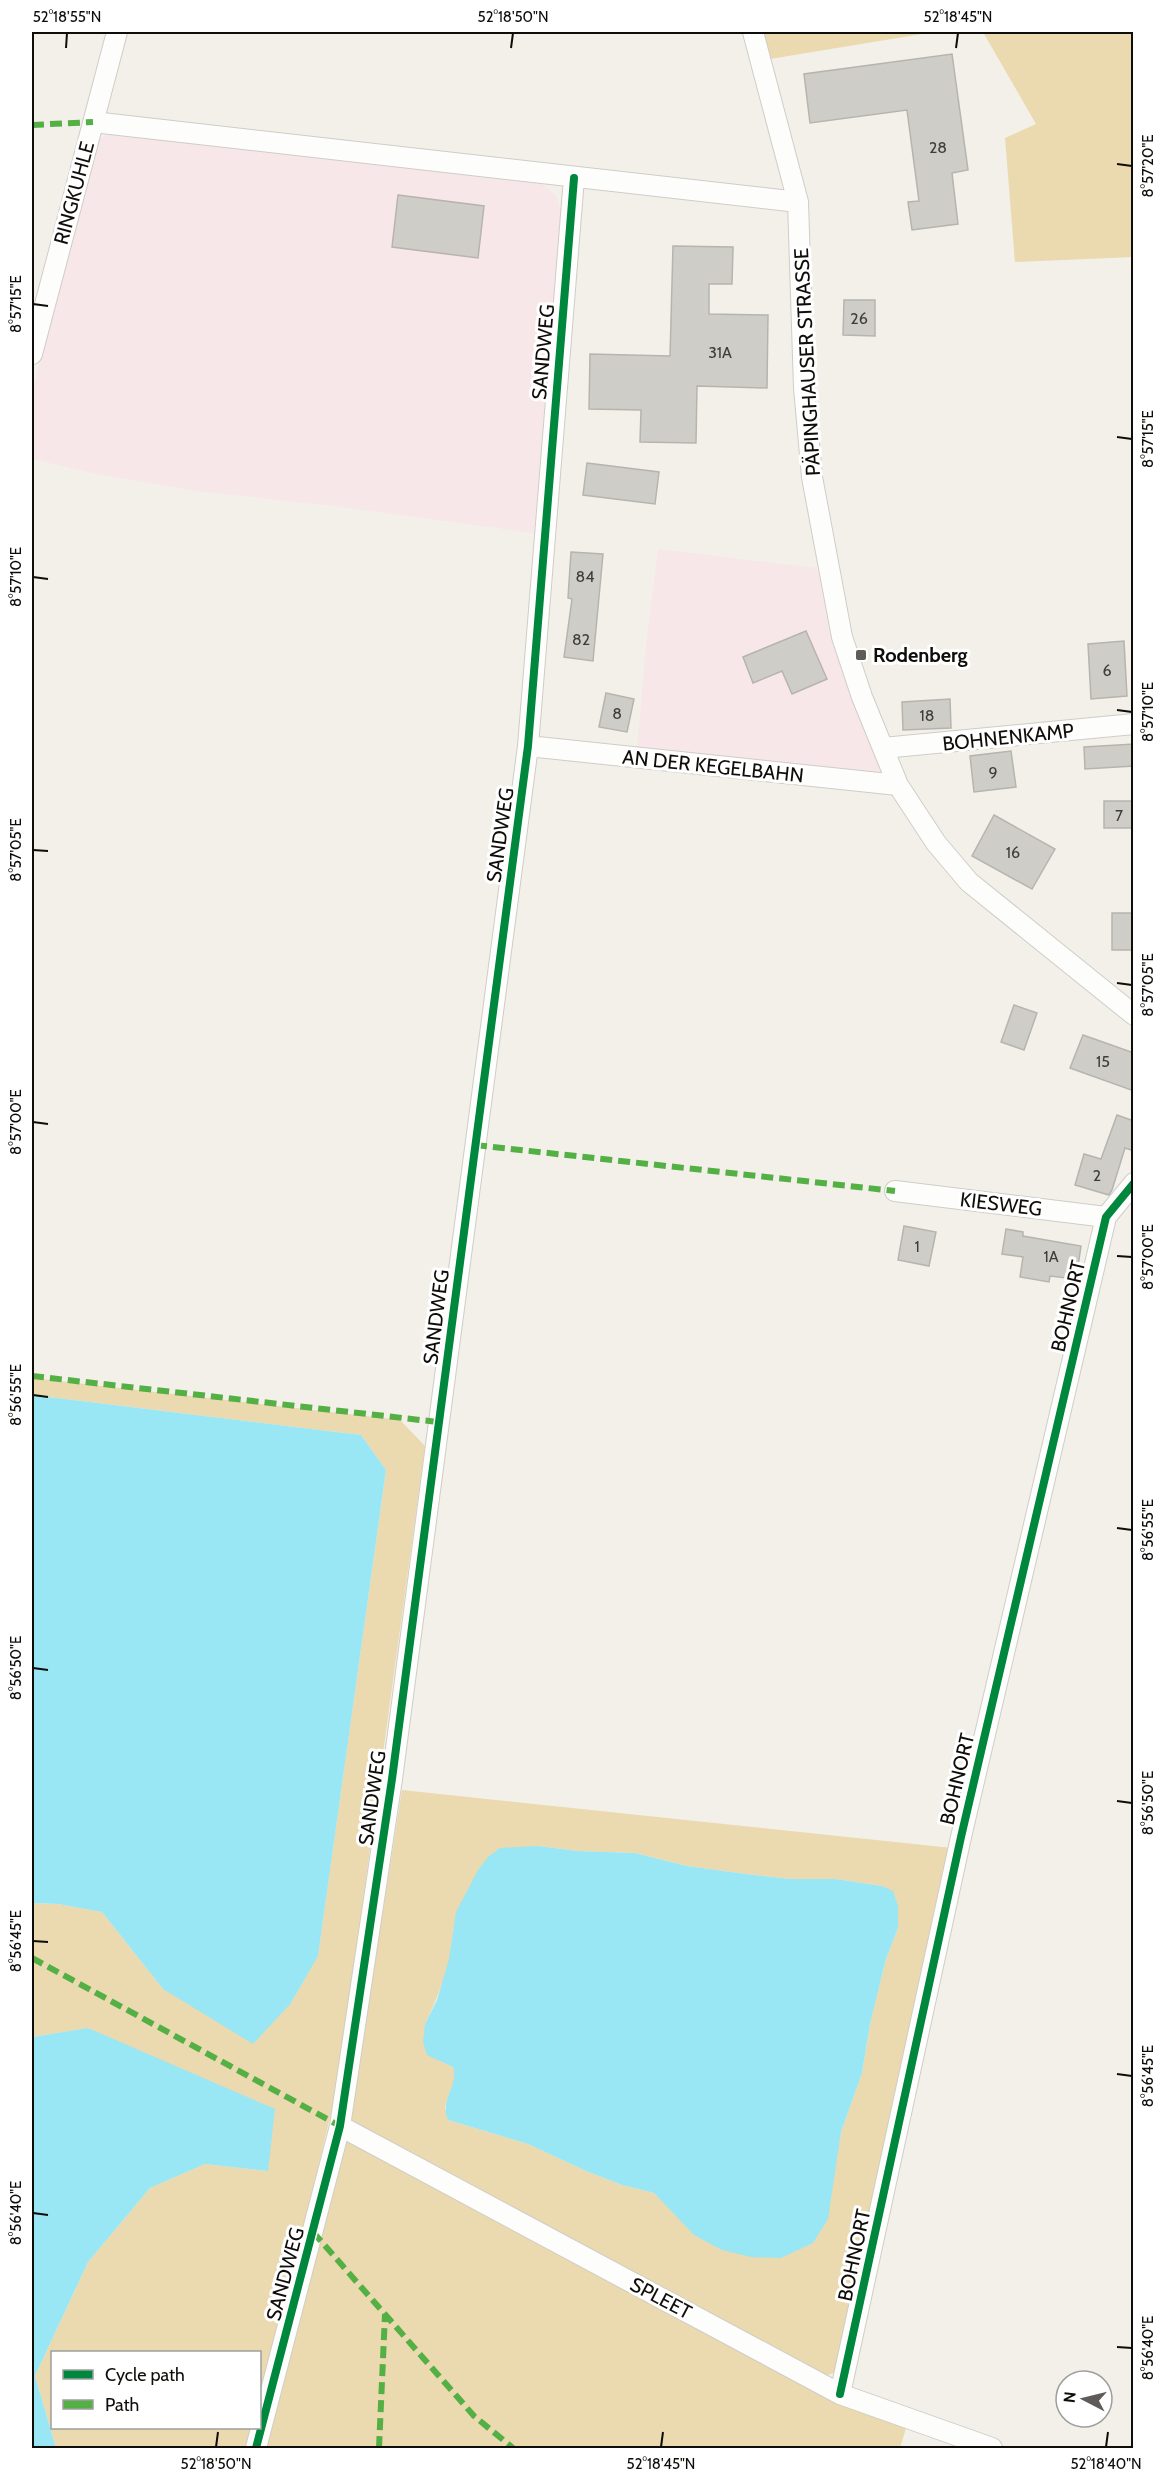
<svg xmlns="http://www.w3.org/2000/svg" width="1165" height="2480" font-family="Cabin,sans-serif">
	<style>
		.industrial { fill: #f7e7e8 }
		.green { fill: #ebd9af; fill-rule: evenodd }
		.water { fill: #99e7f4 }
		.building { fill: #cfcdc7; stroke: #b6b4af; stroke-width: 1.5 }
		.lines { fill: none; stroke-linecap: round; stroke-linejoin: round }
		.street-casing { stroke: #cfcdc7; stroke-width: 22 }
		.street { stroke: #fdfdfc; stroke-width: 20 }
		.quiet { stroke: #54b044; stroke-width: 6; stroke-dasharray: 12 6; stroke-linecap: butt }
		.cycleway-casing { stroke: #fff; stroke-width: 11 }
		.cycleway { stroke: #00873e; stroke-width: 8 }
		.ticks { fill: none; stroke: #0f0d09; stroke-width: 2 }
		.poi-dot { fill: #5f5c57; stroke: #fff; stroke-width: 2 }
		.labels { text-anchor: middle; stroke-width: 6; stroke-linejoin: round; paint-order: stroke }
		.number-label { font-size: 16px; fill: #3f3d38 }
		.street-label { font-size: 20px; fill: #0f0d09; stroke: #fff }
		.poi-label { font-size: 20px; font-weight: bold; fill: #0f0d09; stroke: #fff; text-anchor: start }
		.neatline { fill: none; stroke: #0f0d09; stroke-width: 2 }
		.ticks-label { font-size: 15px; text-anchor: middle; fill: #0f0d09 }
	</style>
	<rect width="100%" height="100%" fill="#f3f0e9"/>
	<!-- industrial -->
	<path class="industrial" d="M112 132 543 184 556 196 561 210 534 533 342 507 196 491 92 473 32 459V393L96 141Z
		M658 549 817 568 831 640 883 769 879 774 637 750 646 647Z"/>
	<!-- green -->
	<path class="green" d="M762 32H934L770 59Z
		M983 32H1133V257L1015 262 1005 138 1036 124Z
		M32 1378 400 1420 425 1446 338 2084 315 2180 260 2393V2352H52V2428H251L245 2448H56L35 2376 88 2262 150 2188 205 2164 267 2171 89 2028 32 2037V1903L58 1904 102 1912 163 1989 291 2003 318 1955 386 1470 361 1435 32 1395Z
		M402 1790 952 1848 838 2371 821 2378 350 2122ZM539 1846 578 1851 635 1853 687 1866 746 1874 790 1879H836L882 1886 898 1928 886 1959 870 2024 862 2073 841 2132 834 2169 672 2211 654 2193 622 2185 586 2171 528 2144 448 2120 445 2107 456 2075 453 2067 440 2061 425 2024C435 2004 443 1983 449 1961 454 1940 451 1921 463 1902Z
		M345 2139 837 2404 907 2425 900 2448H265Z"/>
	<!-- water -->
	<path class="water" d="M32 1395 361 1435 386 1470 318 1956 291 2003 253 2044 163 1989 102 1912 58 1904 32 1903Z
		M539 1846 578 1851 635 1853 687 1866 746 1874 790 1879H836L882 1886 893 1891 898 1906V1928L886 1959 870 2024 862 2073 841 2132 828 2219 813 2243 781 2258 751 2257 722 2250 694 2235 654 2193 622 2185 586 2171 528 2144 448 2120C439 2101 459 2085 453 2067L427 2055 423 2042 425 2024 437 2000 449 1959 456 1912 478 1870 488 1857 500 1848Z
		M88 2028 275 2109 268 2171 205 2164 150 2188 88 2262 35 2376 56 2448H32V2037Z"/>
	<!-- building -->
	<path class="building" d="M952 54 968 170 952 173 958 224 912 230 908 202 919 201 907 110 810 123 804 74Z
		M398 195 484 206 478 258 392 247Z
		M673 246 733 247 732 284H709V314L768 315 767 388 697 386 696 443 640 442 641 410 589 409 590 354 670 356Z
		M844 300H875V336L843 335Z
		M587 463 659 472 655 504 583 495Z
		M571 552 603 554 593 661 564 657 572 599 568 598Z
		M806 631 827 679 792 694 782 671 753 683 743 657Z
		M1124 641 1127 696 1091 699 1088 644Z
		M606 693 634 699 627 732 599 727Z
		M950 699 951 728 903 730 902 702Z
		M1134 744V766L1085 769 1084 747Z
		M1011 751 1016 787 974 792 970 756Z
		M1104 801H1134V828H1104Z
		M994 815 1055 849 1032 889 972 856Z
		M1112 913H1134V950H1112Z
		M1014 1005 1037 1013 1024 1050 1001 1042Z
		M1083 1035 1134 1053V1091L1070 1068Z
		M1117 1115 1134 1121V1151L1125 1148 1112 1190 1109 1195 1075 1185 1084 1154 1101 1159Z
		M904 1226 936 1232 929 1266 898 1260Z
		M1006 1229 1023 1232V1236L1081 1246 1077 1273 1068 1271 1067 1278 1050 1276 1049 1282 1020 1277 1023 1257 1002 1254Z"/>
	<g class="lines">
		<!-- street casing -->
		<g class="street-casing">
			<path id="street" d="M753 32 798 202 804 388 812 477 842 637 862 697 898 785 936 843 969 882 1134 1015
				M93 122 798 202
				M32 354 117 32
				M528 746 898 785
				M883 748 1134 724
				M895 1191 1106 1217
				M340 2126 840 2394 992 2448
				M840 2394 961 1837 1106 1217 1134 1183
				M256 2448 340 2126 392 1779 528 746 574 178"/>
		</g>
		<!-- street -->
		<use href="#street" class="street"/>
		<!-- quiet -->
		<path class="quiet" d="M32 125 93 122
			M475 1145 895 1191
			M32 1376 438 1422
			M32 1958 340 2126
			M313 2232 474 2416 513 2448
			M379 2448 385 2314"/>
		<!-- cycleway casing -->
		<g class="cycleway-casing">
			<path id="cycleway" d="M840 2394 961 1837 1106 1217 1134 1183
				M256 2448 340 2126 392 1779 528 746 574 178"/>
		</g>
		<!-- cycleway -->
		<use href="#cycleway" class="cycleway"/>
	</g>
	<!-- ticks -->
	<path class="ticks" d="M66 48 67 33M511 48 513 33M956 48 958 33M1117 164 1132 166M33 304 48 306M1117 437 1132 439M33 577 48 579M1117 710 1132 712M33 850 48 851M1117 983 1132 985M33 1122 48 1124M1117 1256 1132 1257M33 1395 48 1397M1117 1528 1132 1530M33 1668 48 1670M1117 1801 1132 1803M33 1941 48 1942M1117 2074 1132 2076M33 2213 48 2215M1117 2347 1132 2348M216 2447 218 2432M661 2447 663 2432M1106 2447 1108 2432"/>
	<!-- markers -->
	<rect class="poi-dot" x="855" y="649" width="12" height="12" rx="3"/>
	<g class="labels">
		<!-- number labels -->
		<g class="number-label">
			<text x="938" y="153">28</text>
			<text x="859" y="324">26</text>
			<text x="720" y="358">31A</text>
			<text x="585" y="582">84</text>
			<text x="581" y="645">82</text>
			<text x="1107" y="676">6</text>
			<text x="617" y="719">8</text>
			<text x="927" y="721">18</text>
			<text x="993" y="778">9</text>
			<text x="1119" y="821">7</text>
			<text x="1013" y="858">16</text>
			<text x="1103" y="1067">15</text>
			<text x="1097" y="1181">2</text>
			<text x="917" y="1252">1</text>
			<text x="1051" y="1262">1A</text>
		</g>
		<!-- street labels -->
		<g class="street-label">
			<text transform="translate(74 193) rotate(-75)" y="7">RINGKUHLE</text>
			<text transform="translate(543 352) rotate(-85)" y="7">SANDWEG</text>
			<text transform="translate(807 362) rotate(-93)" y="7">PÄPINGHAUSER STRASSE</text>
			<text transform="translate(1008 737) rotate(-6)" y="7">BOHNENKAMP</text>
			<text transform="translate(713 766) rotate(6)" y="7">AN DER KEGELBAHN</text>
			<text transform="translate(500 835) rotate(-82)" y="7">SANDWEG</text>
			<text transform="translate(1001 1204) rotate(7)" y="7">KIESWEG</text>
			<text transform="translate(1068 1306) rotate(-77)" y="7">BOHNORT</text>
			<text transform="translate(436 1317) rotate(-83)" y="7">SANDWEG</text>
			<text transform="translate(957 1779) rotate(-77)" y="7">BOHNORT</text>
			<text transform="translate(372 1798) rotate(-82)" y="7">SANDWEG</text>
			<text transform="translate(854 2255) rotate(-78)" y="7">BOHNORT</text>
			<text transform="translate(285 2274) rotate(-75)" y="7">SANDWEG</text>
			<text transform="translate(661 2298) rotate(28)" y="7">SPLEET</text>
		</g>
		<!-- poi labels -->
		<g class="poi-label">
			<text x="873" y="662">Rodenberg</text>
		</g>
	</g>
	<!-- border -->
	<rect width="1165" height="2480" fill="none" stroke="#ffffff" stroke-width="66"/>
	<!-- legend -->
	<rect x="51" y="2351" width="210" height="78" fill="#ffffff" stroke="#9f9e9d" stroke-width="1.5"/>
	<rect x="63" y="2370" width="30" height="9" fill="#00873e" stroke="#9f9e9d" stroke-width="1.5"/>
	<text x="105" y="2381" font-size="18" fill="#0f0d09">Cycle path</text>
	<rect x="63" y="2400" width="30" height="9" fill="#54b044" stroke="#9f9e9d" stroke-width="1.5"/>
	<text x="105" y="2411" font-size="18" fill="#0f0d09">Path</text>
	<!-- north arrow -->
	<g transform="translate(1084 2399) rotate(277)"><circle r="28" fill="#ffffff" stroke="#9f9e9d" stroke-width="1.5"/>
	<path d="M0-4.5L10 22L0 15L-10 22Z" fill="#5f5c57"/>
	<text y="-9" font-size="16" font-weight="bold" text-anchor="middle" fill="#0f0d09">N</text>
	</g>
	<rect x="33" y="33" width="1099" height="2414" class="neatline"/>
	<g class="ticks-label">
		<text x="67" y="22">52°18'55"N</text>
		<text x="513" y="22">52°18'50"N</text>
		<text x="958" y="22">52°18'45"N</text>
		<text transform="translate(1148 166) rotate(-90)" y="5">8°57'20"E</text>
		<text transform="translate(16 304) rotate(-90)" y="5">8°57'15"E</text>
		<text transform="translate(1148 439) rotate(-90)" y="5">8°57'15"E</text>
		<text transform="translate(16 577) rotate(-90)" y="5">8°57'10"E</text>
		<text transform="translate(1148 712) rotate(-90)" y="5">8°57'10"E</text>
		<text transform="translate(16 850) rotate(-90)" y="5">8°57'05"E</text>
		<text transform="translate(1148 985) rotate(-90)" y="5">8°57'05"E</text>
		<text transform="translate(16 1122) rotate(-90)" y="5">8°57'00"E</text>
		<text transform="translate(1148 1257) rotate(-90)" y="5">8°57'00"E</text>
		<text transform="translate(16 1395) rotate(-90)" y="5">8°56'55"E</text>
		<text transform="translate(1148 1530) rotate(-90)" y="5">8°56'55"E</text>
		<text transform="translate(16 1668) rotate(-90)" y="5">8°56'50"E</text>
		<text transform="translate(1148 1803) rotate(-90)" y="5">8°56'50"E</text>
		<text transform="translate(16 1941) rotate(-90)" y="5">8°56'45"E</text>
		<text transform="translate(1148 2076) rotate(-90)" y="5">8°56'45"E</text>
		<text transform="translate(16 2213) rotate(-90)" y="5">8°56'40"E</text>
		<text transform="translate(1148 2348) rotate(-90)" y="5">8°56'40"E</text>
		<text x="216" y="2469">52°18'50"N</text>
		<text x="661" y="2469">52°18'45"N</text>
		<text x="1106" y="2469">52°18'40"N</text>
	</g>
</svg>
